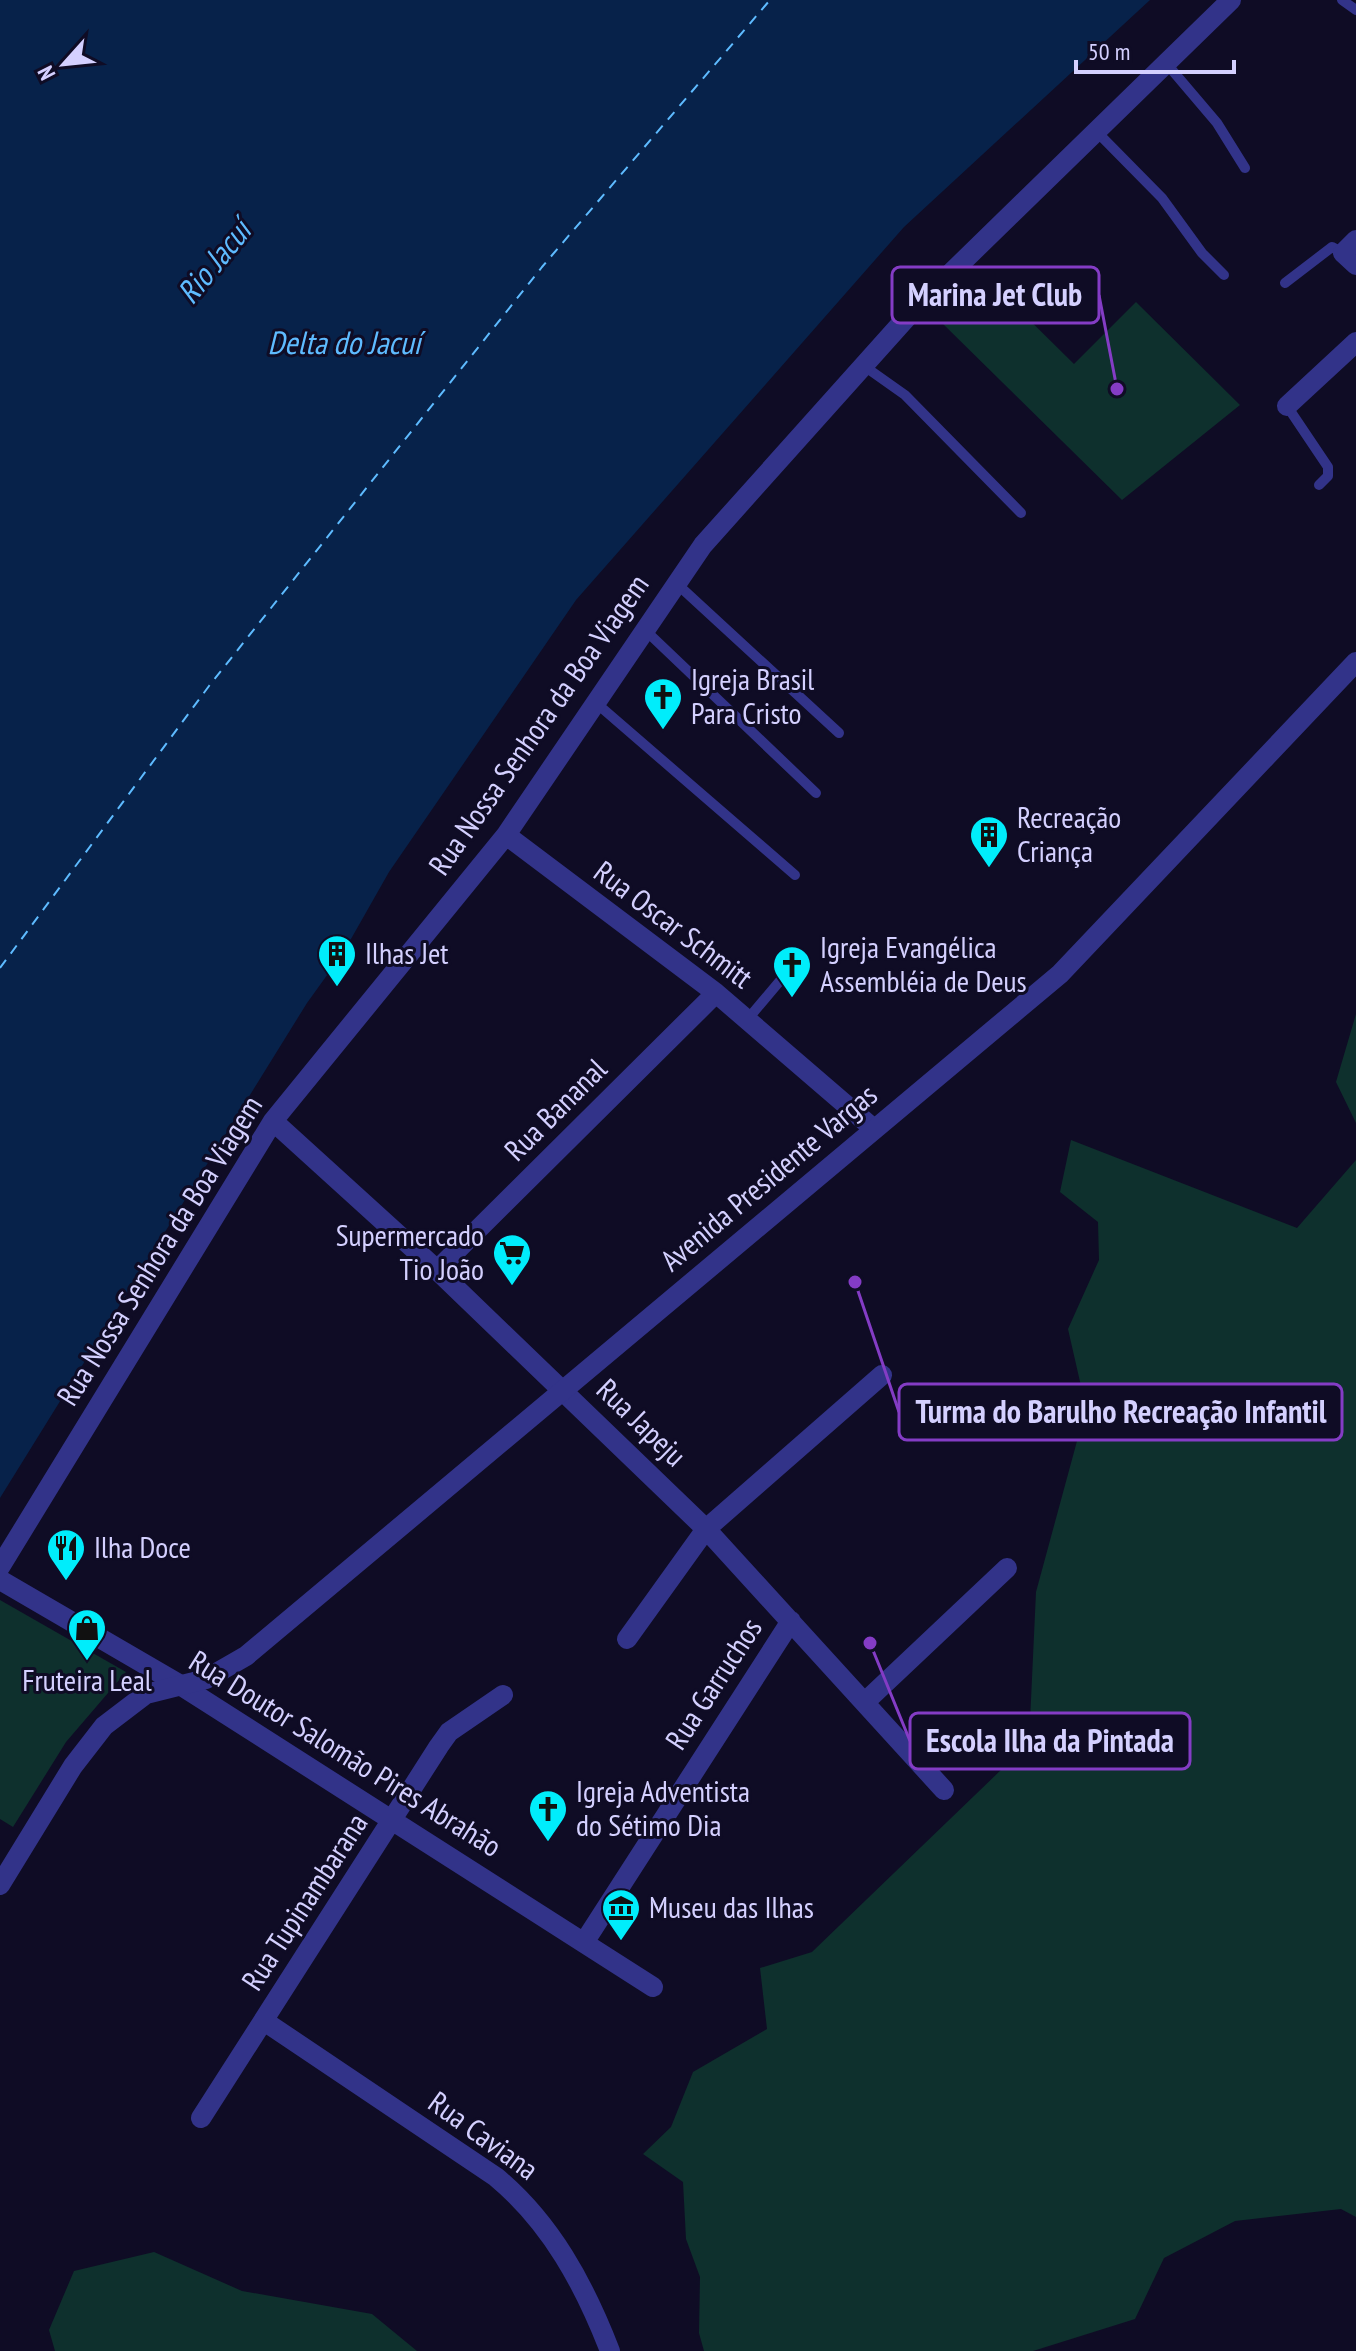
<svg xmlns="http://www.w3.org/2000/svg" width="1356" height="2351" font-family="'PT Sans Narrow',sans-serif">
	<style>
		.green { fill: #0e302d }
		.water { fill: #07224a }
		.lines { fill: none; stroke-linecap: round; stroke-linejoin: round }
		.ferry { stroke: #5ebbff; stroke-width: 2; stroke-dasharray: 10 8; stroke-linecap: butt }
		.service { stroke: #323389; stroke-width: 10 }
		.minor { stroke: #323389; stroke-width: 20 }
		.tertiary { stroke: #323389; stroke-width: 20 }
		.labels { text-anchor: middle; stroke-width: 6; stroke-linejoin: round; paint-order: stroke }
		.poi-label { font-size: 30px; fill: #d4d0ff; stroke: #0f0c25; text-anchor: start }
		.street-label { font-size: 30px; fill: #d4d0ff; stroke: #0f0c25 }
		.water-label { font-size: 32px; font-style: italic; fill: #5ebbff; stroke: #0f0c25 }
		.leader { fill: none; stroke: #843cc5; stroke-width: 3 }
		.callout-dot { fill: #843cc5; stroke: #0f0c25; stroke-width: 3 }
		.callout { fill: #0f0c25; stroke: #843cc5; stroke-width: 3 }
		.callout-label { font-size: 32px; text-anchor: middle; font-weight: bold; fill: #d4d0ff }
	</style>
	<rect width="100%" height="100%" fill="#0f0c25"/>
	<!-- green -->
	<path class="green" d="M985 276 1074 364 1136 302 1240 405 1122 500 940 321Z
		M1356 1014V1123L1336 1082Z
		M1071 1140 1297 1228 1356 1160V2217L1341 2209 1235 2221 1164 2258 1135 2319 1033 2351H704L699 2333 700 2277 686 2239 683 2182 643 2154 671 2127 693 2072 767 2029 760 1968 812 1952 1029 1743 1036 1592 1086 1408 1068 1329 1099 1260 1098 1222 1060 1192Z
		M0 1600 126 1672 66 1742 13 1827 0 1819Z
		M154 2252 242 2291 372 2314 417 2351H55L49 2330 74 2271Z"/>
	<!-- water -->
	<path class="water" d="M0 0H1150L904 227 576 600 389 872 343 953 307 1003 0 1498Z"/>
	<g class="lines">
		<!-- ferry -->
		<path class="ferry" d="M0 968 209 686 542 267 770 0"/>
		<!-- service -->
		<path class="service" d="M1342 0 1356 10
			M1166 63 1217 123 1245 168
			M1096 131 1162 198 1202 253 1224 275
			M1285 283 1332 247 1343 253
			M864 366 905 395 1021 513
			M1287 406 1328 467V476L1319 485
			M676 583 839 733
			M644 629 816 793
			M595 702 795 875
			M747 1020 795 963"/>
		<!-- minor -->
		<path class="minor" d="M1356 240 1343 253 1356 265
			M1287 406 1356 342
			M506 835 716 993 874 1129
			M273 1121 437 1270 706 1529 944 1790
			M437 1270 716 993
			M0 1567 273 1121 506 835 703 545 917 306 1231 0
			M0 1580 177 1683 653 1987
			M627 1639 706 1529 882 1375
			M865 1702 1007 1568
			M585 1941 791 1621
			M264 2021 496 2177C551 2223 584 2284 610 2351
			M201 2118 439 1746 449 1732 503 1695"/>
		<!-- tertiary -->
		<path class="tertiary" d="M0 1885 73 1766 104 1726 146 1694 206 1679 246 1656 1060 974 1356 662"/>
	</g>
	<!-- icons -->
	<defs>
		<g id="church-pin" transform="scale(2)"><path d="M0 17L-7.5 6A9.5 9.5 0 1 1 7.5 6Z" fill="#00edfb" stroke="#0f0c25"/><path d="M-1.2-6h2.4v3.5h3.3v2.4h-3.3V6h-2.4V-.1h-3.3v-2.4h3.3Z" fill="#111"/></g>
		<g id="building-pin" transform="scale(2)"><path d="M0 17L-7.5 6A9.5 9.5 0 1 1 7.5 6Z" fill="#00edfb" stroke="#0f0c25"/><path d="M-4-6H4V6H1V3H-1V6H-4ZM-2.5-4.3h1.7v1.8h-1.7ZM.8-4.3h1.7v1.8H.8ZM-2.5-1h1.7V.8h-1.7ZM.8-1h1.7V.8H.8Z" fill="#111"/></g>
		<g id="supermarket-pin" transform="scale(2)"><path d="M0 17L-7.5 6A9.5 9.5 0 1 1 7.5 6Z" fill="#00edfb" stroke="#0f0c25"/><path d="M-6-5.5h2.5l.6 2H6L4.5 2H-2.5L-4.4-4H-6ZM-1.5 3.2a1.3 1.3 0 1 0 .1 0ZM3 3.2a1.3 1.3 0 1 0 .1 0Z" fill="#111"/></g>
		<g id="restaurant-pin" transform="scale(2)"><path d="M0 17L-7.5 6A9.5 9.5 0 1 1 7.5 6Z" fill="#00edfb" stroke="#0f0c25"/><path d="M-5-6h1v4h1v-4h1v4h1v-4h1v5L-1.5 .5V6h-2V.5L-5-1ZM5-6V6H3V1.5H1.5Q1.5-4 5-6Z" fill="#111"/></g>
		<g id="shop-pin" transform="scale(2)"><path d="M0 17L-7.5 6A9.5 9.5 0 1 1 7.5 6Z" fill="#00edfb" stroke="#0f0c25"/><path d="M-5-2.5h2.3a2.7 3.5 0 0 1 5.4 0H5L5.5 6h-11ZM-1.5-2.5h3a1.5 2.3 0 0 0-3 0Z" fill="#111"/></g>
		<g id="museum-pin" transform="scale(2)"><path d="M0 17L-7.5 6A9.5 9.5 0 1 1 7.5 6Z" fill="#00edfb" stroke="#0f0c25"/><path d="M0-6L6-3V-2H-6V-3ZM-5-1h2V3h-2ZM-1-1h2V3h-2ZM3-1h2V3H3ZM-6 4H6V6H-6Z" fill="#111"/></g>
	</defs>
	<g fill-rule="evenodd">
		<use href="#church-pin" x="663" y="697"/>
		<use href="#building-pin" x="989" y="835"/>
		<use href="#building-pin" x="337" y="954"/>
		<use href="#church-pin" x="792" y="965"/>
		<use href="#supermarket-pin" x="512" y="1253"/>
		<use href="#restaurant-pin" x="66" y="1548"/>
		<use href="#shop-pin" x="87" y="1628"/>
		<use href="#church-pin" x="548" y="1809"/>
		<use href="#museum-pin" x="621" y="1908"/>
	</g>
	<g class="labels">
		<!-- poi labels -->
		<g class="poi-label">
			<text x="691" y="690">Igreja Brasil<tspan x="691" dy="34">Para Cristo</tspan></text>
			<text x="1017" y="828">Recreação<tspan x="1017" dy="34">Criança</tspan></text>
			<text x="820" y="958">Igreja Evangélica<tspan x="820" dy="34">Assembléia de Deus</tspan></text>
			<text x="365" y="964">Ilhas Jet</text>
			<text x="484" y="1246" text-anchor="end">Supermercado<tspan x="484" dy="34">Tio João</tspan></text>
			<text x="94" y="1558">Ilha Doce</text>
			<text x="87" y="1691" text-anchor="middle">Fruteira Leal</text>
			<text x="576" y="1802">Igreja Adventista<tspan x="576" dy="34">do Sétimo Dia</tspan></text>
			<text x="649" y="1918">Museu das Ilhas</text>
		</g>
		<!-- street labels -->
		<g class="street-label">
			<text transform="translate(539 725) rotate(-55)" y="10">Rua Nossa Senhora da Boa Viagem</text>
			<text transform="translate(673 925) rotate(37)" y="10">Rua Oscar Schmitt</text>
			<text transform="translate(556 1110) rotate(-45)" y="10">Rua Bananal</text>
			<text transform="translate(769 1178) rotate(-40)" y="10">Avenida Presidente Vargas</text>
			<text transform="translate(160 1251) rotate(-58)" y="10">Rua Nossa Senhora da Boa Viagem</text>
			<text transform="translate(641 1423) rotate(44)" y="10">Rua Japeju</text>
			<text transform="translate(714 1684) rotate(-57)" y="10">Rua Garruchos</text>
			<text transform="translate(345 1754) rotate(32)" y="10">Rua Doutor Salomão Pires Abrahão</text>
			<text transform="translate(305 1902) rotate(-57)" y="10">Rua Tupinambarana</text>
			<text transform="translate(483 2136) rotate(36)" y="10">Rua Caviana</text>
		</g>
		<!-- water labels -->
		<g class="water-label">
			<text transform="translate(214 262) rotate(-51)" y="11">Rio Jacuí</text>
			<text x="344" y="354">Delta do Jacuí</text>
		</g>
	</g>
	<!-- callouts -->
	<path class="leader" d="M1117 389L1099 295M855 1282L899 1412M870 1643L910 1741"/>
	<g class="callout-dot">
		<circle cx="1117" cy="389" r="8"/>
		<circle cx="855" cy="1282" r="8"/>
		<circle cx="870" cy="1643" r="8"/>
	</g>
	<g class="callout">
		<rect x="892" y="267" width="207" height="56" rx="8"/>
		<rect x="899" y="1384" width="443" height="56" rx="8"/>
		<rect x="910" y="1713" width="280" height="56" rx="8"/>
	</g>
	<g class="callout-label">
		<text x="995" y="306">Marina Jet Club</text>
		<text x="1121" y="1423">Turma do Barulho Recreação Infantil</text>
		<text x="1050" y="1752">Escola Ilha da Pintada</text>
	</g>
	<!-- north arrow -->
	<g transform="translate(64 64) rotate(243)" stroke="#0f0c25" stroke-width="6" paint-order="stroke">
	<path d="M0-6L14 30L0 20L-14 30Z" fill="#d4d0ff"/>
	<text y="-12" font-size="22" font-weight="bold" text-anchor="middle" fill="#d4d0ff">N</text>
	</g>
	<!-- scale -->
	<path d="M1076 60v12h158v-12" fill="none" stroke="#d4d0ff" stroke-width="4"/>
	<text x="1088" y="60" font-size="24" fill="#d4d0ff" stroke="#0f0c25" stroke-width="6" paint-order="stroke">50 m</text>
</svg>
